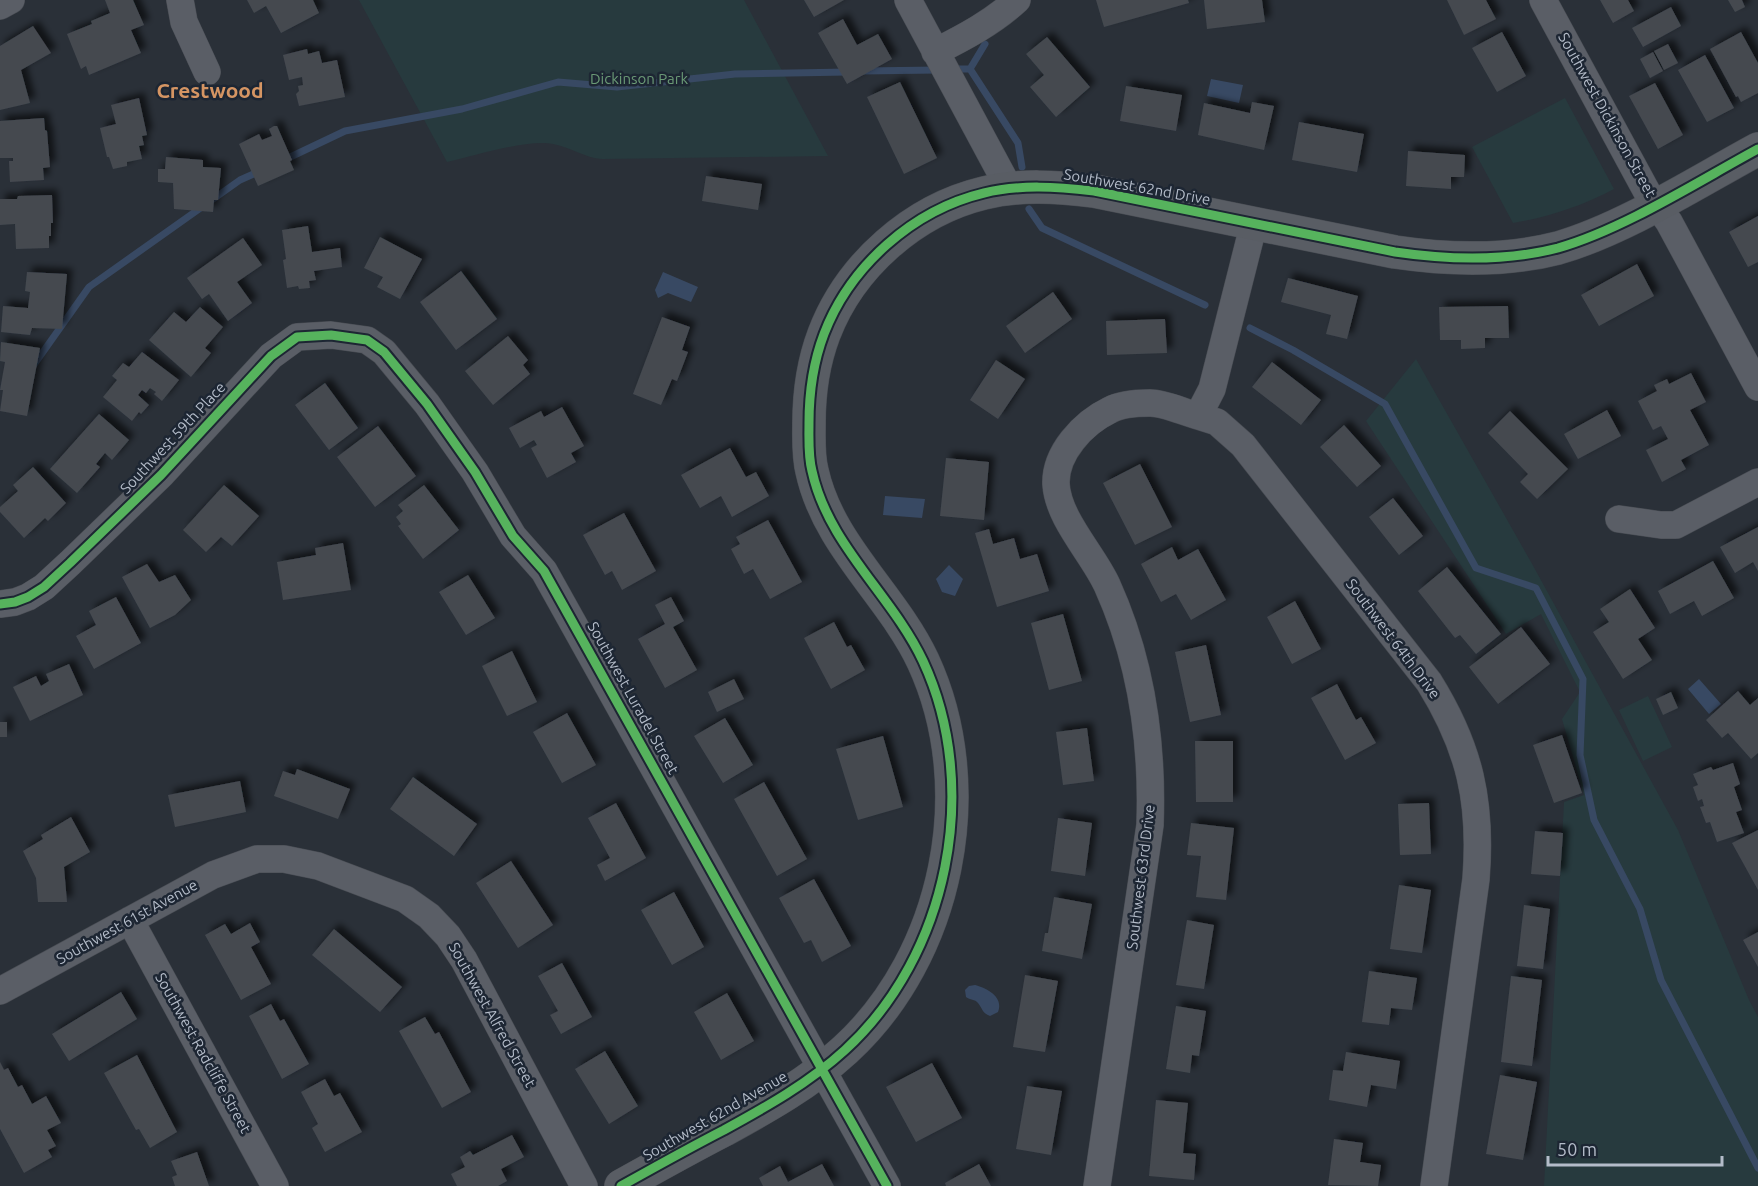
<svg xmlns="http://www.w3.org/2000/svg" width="1758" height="1186" font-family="Ubuntu,sans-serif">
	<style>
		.green { fill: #273a3e }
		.water { fill: #384963 }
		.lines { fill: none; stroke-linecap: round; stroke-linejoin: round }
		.stream { stroke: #384963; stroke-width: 7 }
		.building { fill: #444950; filter: url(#shadow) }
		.street-casing { stroke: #484c53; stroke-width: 28 }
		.secondary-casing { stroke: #484c53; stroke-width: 34 }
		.street { stroke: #5a5e66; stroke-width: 27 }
		.secondary { stroke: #595d64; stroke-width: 33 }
		.cycleway-casing { stroke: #1d2633; stroke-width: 13 }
		.cycleway { stroke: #56b35d; stroke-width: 9 }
		.labels { text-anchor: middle; stroke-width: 5; stroke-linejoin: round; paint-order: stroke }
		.park-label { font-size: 15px; fill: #6b9a76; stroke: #1d2633 }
		.street-label { font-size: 15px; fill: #b4bcc9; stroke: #1d2633 }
		.district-label { font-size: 21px; font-weight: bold; fill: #d59563; stroke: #1d2633 }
	</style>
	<defs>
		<filter id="shadow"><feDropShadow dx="5.5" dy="-5.5" stdDeviation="3" flood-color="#0009"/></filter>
	</defs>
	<rect width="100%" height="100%" fill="#2a3038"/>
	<!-- green -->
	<path class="green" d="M359 0H744L828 156 602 159C585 158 570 147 553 144 527 139 474 156 447 162Z
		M1565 98 1614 189C1582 206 1549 217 1513 223L1472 147Z
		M1416 359 1531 562 1678 830 1749 1000 1758 1017V1186H1544L1564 802 1584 795 1562 719 1580 692 1541 614 1506 634 1366 421Z
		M1648 696 1672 747 1643 761 1619 710Z"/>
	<!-- water -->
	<path class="water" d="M1211 79 1243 85 1239 103 1207 96Z
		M663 272 698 287 691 302 668 293 658 298 655 290Z
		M885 496 925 499 922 518 883 515Z
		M949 565 963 579 955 596 942 592 936 579Z
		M1699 679 1721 704 1709 714 1688 689Z
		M975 985C987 988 1004 997 998 1012L990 1016C982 1013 983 1009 978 1003 975 999 970 1000 966 997L965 990 969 986Z"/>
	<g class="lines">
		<!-- stream -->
		<path class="stream" d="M952 69H970
			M970 69 1018 143 1022 167
			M970 69 985 44
			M862 71 938 70
			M284 160 345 131 462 109 558 82 617 87 735 74 848 72
			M1029 209 1042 228 1205 305
			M1250 328 1293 350 1385 404 1476 568 1536 588 1583 679 1580 755 1594 820 1640 909 1661 980 1758 1168
			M33 366 89 287 240 180 260 171"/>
	</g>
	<!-- building -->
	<path class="building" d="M105 0H133L144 25 131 30 141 53 89 75 86 66 81 69 67 34 92 24 91 21 110 13Z
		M247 0H313L319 13 281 33 266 6 254 13Z
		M804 0H844L814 17Z
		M1096 0H1188L1189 3 1104 27Z
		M1204 0H1262L1265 22 1207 29Z
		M1447 0H1486L1496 19 1464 35Z
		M1600 0H1628L1634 11 1613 23Z
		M1728 0H1742L1745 7 1735 12Z
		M1671 7 1681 26 1643 47 1632 28Z
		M843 19 857 45 878 34 892 59 847 84 818 33Z
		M33 26 51 53 21 70 30 103 0 110V46Z
		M1502 32 1526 76 1497 92 1472 48Z
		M1741 32 1758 63V93L1741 102 1738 96 1736 97 1710 49Z
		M1047 37 1090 87 1056 117 1030 87 1044 75 1026 54Z
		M1668 44 1678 63 1664 70 1654 51Z
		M307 49 308 54 319 51 322 63 337 60 345 97 299 106 296 94 299 91 298 86 303 85 302 77 289 80 283 55Z
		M1653 52 1663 71 1650 78 1640 59Z
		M1705 55 1734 108 1707 122 1678 70Z
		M900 82 937 158 904 174 867 97Z
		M1655 83 1683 135 1658 149 1629 96Z
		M1126 86 1182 95 1176 131 1120 121Z
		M139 98 147 135 142 136 144 145 139 146 142 159 127 162V166L113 169 109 157H107L100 128 116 124 111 105Z
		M1252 102 1274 106 1264 150 1198 135 1204 103 1250 113Z
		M44 118 45 130 47 131 50 167 43 168 44 180 10 182 9 161H13V158H0V121Z
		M1299 122 1364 134 1357 172 1292 160Z
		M274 126H277L292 160 290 161 294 170 258 186 239 144 259 134 262 140 272 136 269 129Z
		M1408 151 1465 155 1464 177H1451V189L1406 186Z
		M166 157 203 160V167L221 168 218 200H214L213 212 174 209 173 183 158 182V169H165Z
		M706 176 762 184 758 210 702 201Z
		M52 195 53 223H51V236H49V248L16 249 15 224 0 225V199H17L18 196Z
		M1758 216V262L1748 267 1729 232Z
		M308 226 312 252 340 248 342 267 314 271 316 280 309 281 310 288 299 289 298 286 287 288 283 260 286 259 282 230Z
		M380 237 422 259 400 299 377 287 383 277 364 268Z
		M243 238 262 265 237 282 252 303 228 321 209 294 202 299 187 278Z
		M1637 264 1654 296 1599 326 1581 295Z
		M461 271 497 319 456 350 420 302Z
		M27 272 67 274 62 329 32 328 30 335 1 332 3 306 28 308 30 292 25 291Z
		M1288 278 1358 296 1347 339 1326 334 1331 315 1281 302Z
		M1053 292 1072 319 1025 353 1006 326Z
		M1508 306 1509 338H1485V348L1461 349V340H1440L1439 307Z
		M200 307 223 327 205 348 211 353 191 377 149 340 174 312 186 322Z
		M662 317 690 327 682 350 688 352 677 381 672 379 661 405 633 394Z
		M1165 319 1167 353 1107 355 1106 321Z
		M508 336 528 360 523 365 530 374 493 405 465 371Z
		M1 342 40 348 27 416 0 411 3 390H0L5 362 0 361Z
		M142 352 179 380 162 401 154 394 156 392 150 388 146 393 142 390 138 395 149 405 141 414 139 412 132 421 103 397 117 380 112 376 123 363 129 367Z
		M996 360 1025 379 998 419 970 400Z
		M1272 362 1321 400 1301 425 1252 387Z
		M1691 373 1706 402 1690 410 1709 445 1681 460 1686 469 1662 482 1646 450 1668 439 1661 426 1653 430 1638 401 1657 391 1654 385 1667 379 1669 384Z
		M325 383 358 428 329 450 295 405Z
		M562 407 584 446 571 453 576 462 547 478 531 448 537 445 534 440 520 448 509 428 541 411 544 417Z
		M1607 410 1621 436 1578 459 1564 434Z
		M1510 411 1568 469 1537 499 1520 482 1528 474 1488 433Z
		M99 414 129 440 112 460 105 453 96 464 100 467 77 493 50 469Z
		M1344 425 1381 466 1357 487 1320 447Z
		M378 426 416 476 375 507 337 457Z
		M730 448 746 477 756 472 769 496 732 517 721 496 700 508 681 475Z
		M946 458 989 462 984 520 940 516Z
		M1140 464 1172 527 1135 545 1103 483Z
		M33 467 66 503 48 521 45 518 24 538 0 512V507L18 491 13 485Z
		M224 485 259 516 232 546 221 537 206 552 183 530Z
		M424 485 459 530 423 559 398 526 401 524 396 517 403 511 398 505Z
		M1393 498 1423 536 1399 555 1369 517Z
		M624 513 656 571 622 590 612 571 605 575 583 535Z
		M768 520 802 582 770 599 753 569 744 574 731 549 740 544 736 537Z
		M1758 527V571L1753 562 1735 573 1720 547Z
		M989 529 993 544 1014 538 1020 559 1037 554 1049 591 997 607 975 533Z
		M343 543 351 590 283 600 277 562 316 555 315 548Z
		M1172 547 1178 560 1198 549 1226 600 1191 620 1176 594 1161 602 1141 564Z
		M1713 561 1734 598 1702 616 1694 601 1670 614 1658 591Z
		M147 564 159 582 175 575 191 600 175 615 150 628 122 577Z
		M1447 567 1501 634 1476 654 1460 635 1455 638 1418 591Z
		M468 575 495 618 466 635 439 592Z
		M1630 589 1655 628 1638 639 1652 660 1623 679 1593 632 1609 622 1600 609Z
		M116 597 141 643 94 669 76 636 96 625 89 611Z
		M671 597 684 621 673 627 697 670 665 688 638 639 665 624 655 605Z
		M1295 601 1321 649 1292 664 1267 617Z
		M1063 614 1082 681 1049 690 1031 623Z
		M834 622 847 647 851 645 865 670 831 689 804 638Z
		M1521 627 1550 664 1498 704 1469 667Z
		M1206 645 1221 715 1190 722 1175 652Z
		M512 651 537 702 507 716 482 666Z
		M69 664 83 695 30 721 13 687 36 676 41 686 49 681 46 674Z
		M734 679 744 699 717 712 708 692Z
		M1337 684 1356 720 1361 717 1376 743 1345 760 1311 698Z
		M1738 691 1750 705 1758 698V753L1751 759 1728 733 1722 738 1706 720Z
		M1671 692 1678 708 1663 715 1656 699Z
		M567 713 596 765 562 783 533 732Z
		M725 718 753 765 723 783 694 736Z
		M0 722H7V737H0Z
		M1087 728 1094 781 1063 785 1056 732Z
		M1562 735 1582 793 1554 803 1533 745Z
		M883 736 903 807 858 820 836 749Z
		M1195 741H1233V802H1196Z
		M1733 763 1740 784 1734 787 1742 810 1736 812 1744 833 1717 842 1710 822 1706 823 1700 807 1704 806 1702 799 1698 801 1693 787 1698 785 1693 774 1711 767 1713 770Z
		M297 769 350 789 338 819 274 796 283 771 295 775Z
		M413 777 477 824 454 856 390 809Z
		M240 781 246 812 175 827 168 795Z
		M764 782 807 859 777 876 734 799Z
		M616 803 646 858 605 881 597 865 610 858 588 818Z
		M1429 803 1431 854 1400 855 1398 804Z
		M71 817 90 852 64 867 67 902H38L36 878 23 851 43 839 41 835Z
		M1058 818 1092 823 1085 876 1051 871Z
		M1191 823 1234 828 1226 900 1196 897 1201 856 1187 855Z
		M1758 830V890L1732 843Z
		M1535 831 1563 833 1560 876 1531 874Z
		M511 861 553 925 518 948 476 883Z
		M814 879 851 946 822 962 811 940 804 943 779 898Z
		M1399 885 1431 890 1422 953 1390 949Z
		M674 892 704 947 672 965 641 910Z
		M1054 897 1092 904 1082 959 1042 951 1045 933H1048Z
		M1524 905 1550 909 1543 969 1517 966Z
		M1187 920 1214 925 1204 989 1176 985Z
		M250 923 260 942 251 947 271 984 241 1000 205 935 225 924 231 934Z
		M334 929 402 987 380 1012 312 955Z
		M1758 932V967L1743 940Z
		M562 963 592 1017 561 1034 550 1015 558 1011 538 976Z
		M1369 971 1417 978 1412 1010 1391 1008 1389 1025 1362 1022Z
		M1025 975 1058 981 1045 1052 1013 1047Z
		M1511 976 1542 980 1532 1066 1501 1062Z
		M121 992 137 1019 69 1061 52 1034Z
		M727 993 754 1041 721 1060 694 1012Z
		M271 1004 280 1021 284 1019 309 1064 282 1079 249 1016Z
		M1176 1006 1206 1011 1199 1056 1192 1055 1190 1073 1166 1069Z
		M425 1017 435 1034 439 1032 471 1092 442 1108 399 1031Z
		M605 1051 638 1106 609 1124 575 1069Z
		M1346 1052 1400 1061 1396 1089 1371 1085 1367 1107 1329 1100 1333 1070 1343 1071Z
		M137 1055 177 1132 150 1148 139 1129 136 1130 104 1073Z
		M0 1062 4 1070 8 1068 18 1087 22 1085 32 1104 46 1096 61 1123 47 1130 56 1146 48 1150 52 1157 24 1173 0 1129Z
		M932 1063 962 1118 916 1142 886 1087Z
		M1500 1075 1537 1082 1523 1160 1486 1154Z
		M325 1079 334 1096 340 1093 362 1132 325 1152 312 1128 318 1124 301 1092Z
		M1027 1086 1062 1091 1051 1155 1016 1149Z
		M1156 1100 1188 1103 1183 1153 1196 1154 1194 1180 1149 1176Z
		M512 1135 524 1157 501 1169 507 1181 498 1186H457L451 1174 465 1167 460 1157 470 1151 473 1155Z
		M1334 1139 1363 1143 1360 1162 1381 1165 1378 1186 1328 1185Z
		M197 1152 209 1186H175L172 1177 177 1175 171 1161Z
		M822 1164 834 1186H763L759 1178 780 1166 788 1182Z
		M979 1164 991 1186H946L945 1183Z"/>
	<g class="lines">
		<!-- street casing -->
		<g class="street-casing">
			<path id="street" d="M180 0 184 22 207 72
				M908 0 1009 188
				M1543 0 1647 192 1669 222 1758 387
				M0 6 11 0
				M935 52C965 37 993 22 1017 0
				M1254 223 1212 389 1198 416 1217 422 1243 445 1429 682C1470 748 1482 802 1476 879L1434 1186
				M1619 519 1661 525H1676L1758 482
				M0 604 15 602 28 597 44 587 70 563 161 475 271 356 297 337 331 335 367 340 384 352 427 404 475 472 513 536 544 571 887 1186
				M130 920 275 1186
				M0 991 213 875 257 859H284L318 866 405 899 429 916 448 936 464 960 584 1186
				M1097 1186 1150 825C1153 743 1141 660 1107 585 1093 554 1058 519 1056 484 1055 453 1083 423 1110 410 1121 404 1137 403 1150 403 1165 403 1183 412 1198 416"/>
		</g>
		<!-- secondary casing -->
		<g class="secondary-casing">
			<path id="secondary" d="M621 1186C655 1167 689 1148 724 1130 766 1107 809 1083 845 1050 948 956 982 788 923 661 892 595 828 545 812 471 808 456 809 438 809 423 809 393 813 363 824 334 850 266 913 210 984 193 1020 184 1058 187 1094 191L1395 252C1449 260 1504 262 1558 248 1624 229 1697 182 1758 149"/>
		</g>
		<!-- street -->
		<use href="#street" class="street"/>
		<!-- secondary -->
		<use href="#secondary" class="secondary"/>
		<!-- cycleway casing -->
		<g class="cycleway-casing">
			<path id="cycleway" d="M0 604 15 602 28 597 44 587 70 563 161 475 271 356 297 337 331 335 367 340 384 352 427 404 475 472 513 536 544 571 887 1186
				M621 1186C655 1167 689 1148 724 1130 766 1107 809 1083 845 1050 948 956 982 788 923 661 892 595 828 545 812 471 808 456 809 438 809 423 809 393 813 363 824 334 850 266 913 210 984 193 1020 184 1058 187 1094 191L1395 252C1449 260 1504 262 1558 248 1624 229 1697 182 1758 149"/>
		</g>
		<!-- cycleway -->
		<use href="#cycleway" class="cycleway"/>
	</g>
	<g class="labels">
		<!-- park labels -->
		<g class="park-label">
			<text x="639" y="84">Dickinson Park</text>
		</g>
		<!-- street labels -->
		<g class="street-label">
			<text transform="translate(1607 115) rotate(61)" y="5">Southwest Dickinson Street</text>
			<text transform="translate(1137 187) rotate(10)" y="5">Southwest 62nd Drive</text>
			<text transform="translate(173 438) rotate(-47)" y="5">Southwest 59th Place</text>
			<text transform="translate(1393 639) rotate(53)" y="5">Southwest 64th Drive</text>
			<text transform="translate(633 698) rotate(61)" y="5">Southwest Luradel Street</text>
			<text transform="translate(1141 877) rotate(-83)" y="5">Southwest 63rd Drive</text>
			<text transform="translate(127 922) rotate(-29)" y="5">Southwest 61st Avenue</text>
			<text transform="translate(492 1015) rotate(61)" y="5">Southwest Alfred Street</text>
			<text transform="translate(203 1053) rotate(61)" y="5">Southwest Radcliffe Street</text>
			<text transform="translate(715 1116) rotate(-30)" y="5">Southwest 62nd Avenue</text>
		</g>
		<!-- district labels -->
		<g class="district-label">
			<text x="210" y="98">Crestwood</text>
		</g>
	</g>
	<!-- scale -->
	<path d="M1548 1156v9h174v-9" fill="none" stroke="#b4bcc9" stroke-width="3"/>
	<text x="1557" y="1156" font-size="18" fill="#b4bcc9" stroke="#1d2633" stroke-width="4.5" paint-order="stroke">50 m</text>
</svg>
